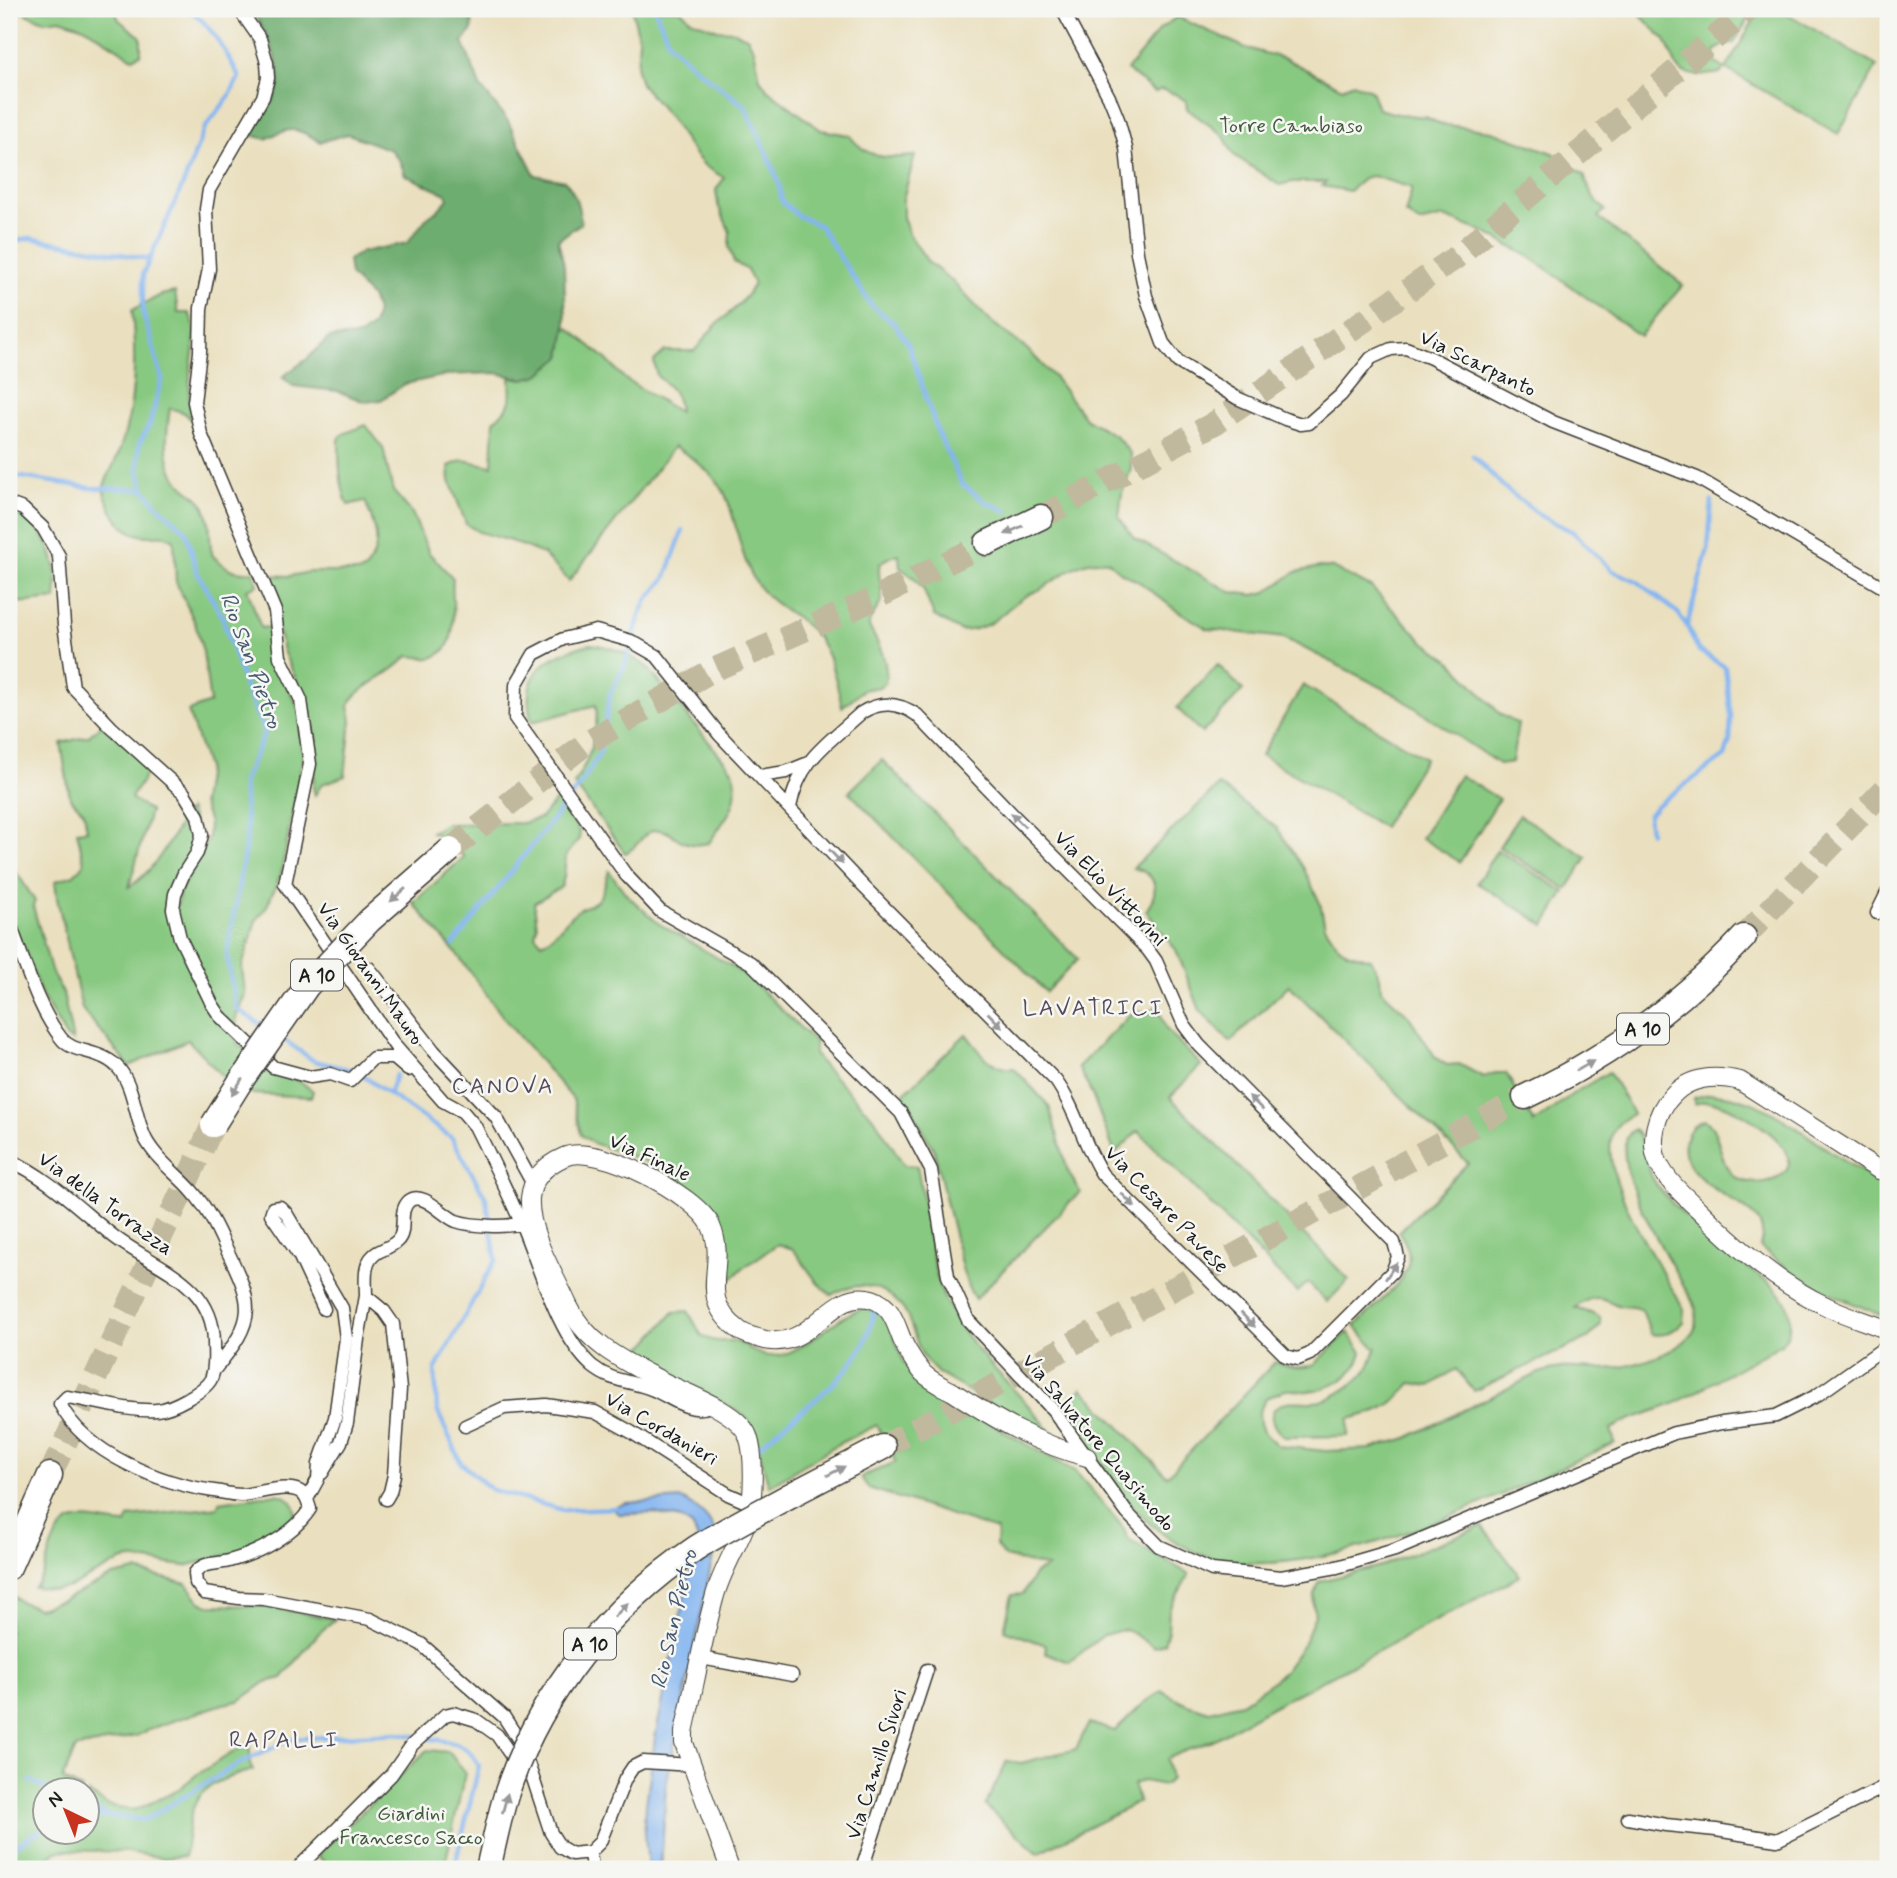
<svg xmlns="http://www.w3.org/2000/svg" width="1897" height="1878" font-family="Mynerve,sans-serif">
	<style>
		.green { fill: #88c981; stroke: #52724e; stroke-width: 2 }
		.forest { fill: #6ead6f; stroke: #456446; stroke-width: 2 }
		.water { fill: #84b5f0; stroke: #506886; stroke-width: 2 }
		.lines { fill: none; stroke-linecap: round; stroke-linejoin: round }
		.stream { stroke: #84b5f0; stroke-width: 4.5 }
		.highway-tunnel { stroke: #c1b99e; stroke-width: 24; stroke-dasharray: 24 12; stroke-linecap: butt }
		.street-casing { stroke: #3b3934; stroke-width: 15 }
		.secondary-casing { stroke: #3b3934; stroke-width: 20 }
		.highway-casing { stroke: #3b3934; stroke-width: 27 }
		.street { stroke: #fff; stroke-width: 12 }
		.secondary { stroke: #fff; stroke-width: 18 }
		.highway { stroke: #fff; stroke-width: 24 }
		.street-bridge-casing { stroke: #3b3934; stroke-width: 15; stroke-linecap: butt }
		.highway-bridge-casing { stroke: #3b3934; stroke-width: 27; stroke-linecap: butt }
		.street-bridge { stroke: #fff; stroke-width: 12 }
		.highway-bridge { stroke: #fff; stroke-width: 24 }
		.oneway { fill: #999 }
		.labels { text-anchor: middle; stroke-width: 5; stroke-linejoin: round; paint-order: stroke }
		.shield { fill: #f6f6f2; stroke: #5d5d5c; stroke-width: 2 }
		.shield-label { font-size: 19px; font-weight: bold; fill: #1c1c1c }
		.park-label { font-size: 21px; fill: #42593f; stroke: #f6f6f2 }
		.street-label { font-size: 21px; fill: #1c1c1c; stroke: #f6f6f2 }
		.water-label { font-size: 23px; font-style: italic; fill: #465971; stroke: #f6f6f2 }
		.neighbourhood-label { font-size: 23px; letter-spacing: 2px; fill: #544b5b; stroke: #f6f6f2 }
	</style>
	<rect width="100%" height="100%" fill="#f6f6f2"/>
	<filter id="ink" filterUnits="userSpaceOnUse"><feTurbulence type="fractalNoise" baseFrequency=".0143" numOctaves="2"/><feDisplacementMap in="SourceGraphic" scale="14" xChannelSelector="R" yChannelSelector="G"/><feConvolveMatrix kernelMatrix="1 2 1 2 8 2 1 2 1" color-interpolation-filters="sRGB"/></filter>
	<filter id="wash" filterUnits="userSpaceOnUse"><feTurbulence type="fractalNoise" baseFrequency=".00686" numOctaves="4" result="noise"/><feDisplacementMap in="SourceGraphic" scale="28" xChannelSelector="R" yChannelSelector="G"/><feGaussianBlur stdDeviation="1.57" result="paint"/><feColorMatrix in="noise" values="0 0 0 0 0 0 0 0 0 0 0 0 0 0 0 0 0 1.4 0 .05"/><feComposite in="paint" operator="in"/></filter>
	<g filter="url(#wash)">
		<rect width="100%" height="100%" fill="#eae0bf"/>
		<!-- green -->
		<path class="green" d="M14 9H114L119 20 141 37V54L133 58 84 27 60 19 44 21Z
			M632 9H680L691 20 718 30 733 31 747 37 754 49 760 79 768 90 821 130 849 135C868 160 887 159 915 156L903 199V217L909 234 928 262 952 281 989 320 1028 350 1055 378 1085 418 1116 436 1131 454V469L1122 493 1119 517 1134 538 1231 592 1254 595 1266 592 1296 572 1320 567 1333 568 1371 587 1422 640 1451 661 1500 714 1518 724 1512 762 1499 764 1393 693 1284 638 1208 629 1173 608 1141 583 1120 572 1108 561C1076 559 1066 574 1041 589 1036 592 1030 593 1026 596 999 612 996 629 961 631L934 616 923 588 913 577 900 568 899 554C864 563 886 577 881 601 879 610 868 617 869 626 870 630 873 633 874 636 882 651 889 666 885 683L879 687 863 690 842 707C835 676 830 643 802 622 787 610 768 601 757 584 739 556 738 524 725 494 717 477 691 455 674 447L569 581 543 554 511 541 479 532 466 524 450 481 449 466 463 460 492 466 494 421C514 402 511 402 510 377L524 379 561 357 566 326 605 358 625 379 679 412C678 394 671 387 657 376L654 361 665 351H694C702 343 708 332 716 325 731 312 744 302 754 284L747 270 734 262 729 247 730 232 718 205 716 190 724 178 705 166 695 155 669 117 641 84 637 69 639 39Z
			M1634 9H1754L1734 43 1722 46 1715 51 1716 63 1724 68 1721 73 1698 76 1682 72 1676 65 1665 40Z
			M1760 9H1779L1877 66 1838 134 1726 69Z
			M1177 17 1246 48 1286 59 1342 88 1353 83 1371 90 1378 109 1397 114 1426 117 1440 124 1492 131 1553 153 1584 175 1592 196 1605 210 1598 217 1683 285 1640 336 1530 257 1486 233 1444 217 1419 223 1409 216V214H1405L1412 188 1373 176 1366 177 1349 191 1322 186 1326 182H1293L1279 185 1234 155 1223 135 1187 109 1186 101 1175 94 1161 89 1155 92 1127 70 1160 29Z
			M175 292 178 313H189C200 333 192 354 190 375 189 390 189 405 191 420L185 413 170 408C166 434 162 466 183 486 193 495 203 499 207 513 212 527 208 542 213 556 226 568 235 575 253 571L258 585 247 589 248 591 261 628 270 627 274 657 300 712 303 756 281 874 267 906 256 921 242 966 245 994 236 1018 237 1044 281 1074 301 1082 313 1091 311 1097 253 1094 222 1076 188 1040 129 1066 82 1009 57 898 55 881 74 875 84 863 77 831 87 830 84 812 70 798 61 743 89 736 103 723 150 768 131 798 150 811 129 887C157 870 172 835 189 809L196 829 194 844 176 877 164 910 177 905 180 891 208 839 209 823 202 803 207 768 188 711 210 703 203 652 195 623 176 582 174 540C164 533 158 536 147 536 120 534 111 512 103 489 107 475 116 463 120 449 136 403 136 358 132 310L161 295Z
			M366 425 383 448 393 491 412 513 429 553 453 578C450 601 464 651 430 658 423 659 415 656 408 656 390 676 363 683 349 704L351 721 345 776 322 784 315 795 313 788 316 746 313 724 302 692 283 651 266 575 290 576 309 572H360C367 569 368 566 371 560 383 540 372 520 365 501L348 505C339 485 339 461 339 439L343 434Z
			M9 507C47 527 60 558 56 600 40 598 25 606 9 600Z
			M590 644C614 647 629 653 647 667L733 771C742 806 726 816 709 843 676 850 676 829 656 830 642 831 638 849 625 853L574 784C589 760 599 733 596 705L532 722C518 672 547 655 590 644Z
			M1218 665 1243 690 1202 733 1177 708Z
			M1303 685 1425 758 1383 827 1261 755Z
			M882 760 1078 959 1046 992 849 792Z
			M1460 775 1499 799 1460 862 1421 838Z
			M1219 785 1277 828 1303 867 1320 903 1325 926 1337 944 1347 952 1371 959 1380 977 1381 990 1408 1015 1436 1058 1447 1065 1459 1064 1483 1077 1495 1073H1506L1534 1123 1574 1093 1609 1072 1633 1114C1625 1119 1617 1123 1613 1132 1596 1174 1663 1272 1684 1309L1683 1322C1672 1332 1666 1337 1651 1334L1642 1310C1634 1306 1630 1307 1621 1306 1615 1305 1616 1304 1611 1302 1597 1294 1586 1299 1575 1308L1594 1314 1600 1318 1601 1325 1588 1338 1474 1391 1456 1369 1430 1386 1411 1383C1393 1408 1377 1412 1349 1419L1348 1436 1285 1437C1275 1430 1265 1415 1278 1406 1288 1398 1303 1403 1315 1402 1333 1400 1359 1382 1369 1367 1372 1361 1374 1353 1377 1347H1374L1355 1326C1371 1310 1409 1280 1409 1258 1409 1248 1404 1240 1399 1232L1468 1163 1289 985 1230 1042 1200 1010 1176 950 1146 911C1159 892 1159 874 1133 868Z
			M557 799 580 832 579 839 566 856 564 877 561 887 534 903 537 926 535 935 542 943C558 935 565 918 580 909 587 905 594 905 599 898 604 891 606 879 609 871L627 895 658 923 733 967 750 979 815 1042 814 1054 821 1063 875 1119 904 1165 917 1166C926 1207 929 1266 946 1302 972 1356 1025 1394 1059 1443L939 1374C934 1369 928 1364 924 1358 915 1344 913 1323 903 1309 883 1282 857 1281 831 1295L817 1282 793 1249 778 1244 743 1268 726 1284 721 1278 725 1237 718 1209 688 1186 655 1165 593 1143 581 1135 573 1099 509 1025 456 953 413 903 464 857 449 840 431 832 446 824 522 823 541 818Z
			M1519 815 1587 857 1567 889 1499 847Z
			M1497 850 1565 892 1545 925 1477 883Z
			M9 867 19 876 35 901 33 906 52 973 63 993 73 1041 66 1037 42 996 9 913Z
			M1158 1006 1166 1029 1201 1065 1170 1097 1349 1280 1327 1302 1308 1283 1297 1292 1138 1131 1115 1154 1092 1094 1078 1067 1133 1012H1148Z
			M966 1034C979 1050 991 1071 1014 1068L1049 1106 1068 1171 1080 1192 975 1299 968 1287 962 1268 934 1150 914 1114 900 1097Z
			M1709 1094C1775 1093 1828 1163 1888 1183V1317C1842 1301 1797 1279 1760 1247 1763 1235 1764 1226 1754 1216 1734 1197 1674 1176 1686 1138 1689 1129 1696 1122 1705 1120 1723 1133 1717 1161 1734 1176 1748 1188 1788 1184 1789 1162 1790 1139 1731 1103 1710 1102 1705 1101 1699 1103 1694 1104V1098Z
			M1634 1129C1648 1143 1644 1162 1653 1179 1669 1207 1722 1247 1749 1268 1760 1277 1773 1284 1782 1296 1793 1311 1793 1332 1780 1345L1674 1404 1629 1420 1611 1429 1615 1443C1508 1490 1337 1582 1219 1560 1197 1555 1176 1543 1158 1530 1120 1503 1094 1446 1064 1409L1082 1388 1167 1476 1275 1362C1290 1367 1301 1370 1315 1364L1348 1332 1362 1352C1357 1375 1331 1390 1308 1391 1301 1392 1293 1389 1286 1390 1280 1391 1272 1396 1266 1398L1259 1412 1260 1423 1263 1432 1278 1446 1326 1451 1370 1449 1407 1438 1539 1373C1569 1362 1586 1372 1615 1368 1638 1365 1688 1350 1696 1326 1698 1319 1696 1312 1695 1305 1679 1275 1597 1154 1634 1129Z
			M863 1308 878 1311 888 1321 904 1363 927 1388 1076 1472 1122 1526 1129 1540 1189 1574 1169 1610 1168 1631 1164 1643 1154 1647 1126 1629 1104 1635 1069 1662 1045 1652 1046 1645 1004 1630 1012 1595 1023 1594 1035 1573 1047 1567 1005 1557 996 1546 997 1530 868 1488 861 1477 896 1462 877 1425 838 1444 769 1486C761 1463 758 1430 742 1414L636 1355 674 1312 688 1311 702 1336C707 1338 712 1341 717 1341 722 1342 729 1340 734 1341 748 1345 757 1357 774 1356 802 1355 833 1317 863 1308Z
			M277 1494C293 1497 302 1511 290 1523L239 1552 185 1566 130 1559 121 1561 70 1587 55 1590 34 1587C42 1579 44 1569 48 1557 63 1505 84 1521 126 1524L129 1517 218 1507 219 1502Z
			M1482 1526 1520 1576 1295 1695C1267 1708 1241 1725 1213 1740 1198 1747 1181 1751 1167 1759L1171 1779 1164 1785 1143 1781 1133 1784 1139 1802 1038 1853 985 1806 1007 1761 1021 1763 1076 1749 1089 1723 1115 1731 1144 1703 1162 1691 1187 1704 1209 1711 1241 1703 1268 1685 1284 1671 1303 1645 1315 1615 1313 1604 1314 1594 1320 1581 1381 1566Z
			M136 1571 187 1584 200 1602 209 1605 263 1606 335 1619 318 1634 282 1678 266 1682 239 1701 223 1704 158 1726 136 1736 76 1748 62 1779 83 1790H46V1832H88V1793L108 1805 135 1810 175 1792 196 1775 250 1742V1765L253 1770C193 1786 191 1798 185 1856L164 1858 128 1852 65 1850 56 1852 48 1857 45 1869H9V1604L12 1595 21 1602 38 1608 63 1600 113 1576Z
			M427 1750 449 1752 465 1773 444 1869H331L317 1855Z"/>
		<!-- forest -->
		<path class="forest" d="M249 9H473L472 30 463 42 480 86 508 121 535 175 565 181C576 194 579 206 581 223L558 240 564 265 566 326 561 357 539 375 524 379 496 373 447 375 405 384 381 400 365 402 337 391 293 386 282 377 307 359 329 338 360 336 373 326 377 311 371 297 350 275 348 260 362 252 407 243 426 219 438 210 448 199 446 194 405 175 400 161 391 150 348 134 320 142C297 127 290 126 266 139L251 135C259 121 272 106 277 91 285 70 264 24 249 9Z"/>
		<!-- water -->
		<path class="water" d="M682 1499C699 1509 710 1517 717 1536L666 1785 661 1869H648L644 1820 655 1738 688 1579 698 1550 697 1537 692 1526 681 1519 654 1513 619 1514 612 1508 626 1503Z"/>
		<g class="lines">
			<!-- stream -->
			<path class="stream" d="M189 9C213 28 225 50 239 77L229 97 204 129 185 180 143 274V313L162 378 150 423 139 445 138 469 144 489 159 507 186 531 197 572 222 616 247 692 265 732 243 782 247 835 227 955 236 1008 267 1029
				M655 9 669 43 694 67 745 106 771 163 779 184 782 202 797 215 820 226 871 305 894 323 908 344 938 433 962 484 986 502 1007 511
				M9 242 30 238 149 259
				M1473 456 1507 490 1541 516 1573 532 1613 571 1637 581 1678 613 1687 626 1698 650 1725 667 1731 716 1730 740 1725 756 1657 805 1648 816 1650 832
				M9 475 91 488 143 489
				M1687 626 1708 549 1712 501
				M453 945 581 784 600 753 610 694 625 665 640 615 647 600 665 579 683 530
				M280 1037 314 1061 356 1071 452 1138 486 1198 496 1259 435 1370 437 1410 461 1463 492 1490 563 1510 617 1508
				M389 1094 396 1075
				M760 1446C793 1414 843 1386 864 1344 870 1332 872 1320 875 1307
				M425 1738C448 1741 469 1743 479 1766L454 1869
				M30 1781 51 1790
				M88 1806 110 1816 145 1820 235 1766 291 1739 397 1733 416 1736
				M88 1817 108 1816
				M9 1850 46 1827"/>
		</g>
	</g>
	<g filter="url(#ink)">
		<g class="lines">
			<!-- highway-tunnel -->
			<path class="highway-tunnel" d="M1041 517 1215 423 1455 258 1749 9
				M450 850 585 744 711 671 863 604 987 543
				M1744 937 1888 786
				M883 1447 1525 1097
				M50 1475 213 1125"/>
			<!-- street casing -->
			<g class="street-casing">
				<path id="street" d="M239 9 260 39 267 63 268 78 263 97 209 190 206 209 209 269 201 308 200 352 194 402 201 434 275 611 280 657 301 700 310 764 285 884 395 1046 443 1101 463 1112 475 1126C491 1158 507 1190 521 1223 539 1265 558 1336 592 1366 614 1384 634 1380 656 1391 673 1399 691 1414 710 1406
					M1062 9 1109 97 1118 119 1126 148 1137 253 1146 296 1163 343 1178 362 1237 398 1285 419 1301 424 1309 423 1341 395 1371 358 1391 349 1406 348 1431 358 1553 422 1697 478 1888 590
					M9 504 23 509 43 528 59 556 64 625 73 687 111 727 184 793 198 816 202 835 197 853 184 873 175 894 173 909 180 938 212 1004 220 1016 273 1067 310 1077 330 1074 350 1081 373 1058H394L408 1070
					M515 718 516 685 534 654 563 639 596 631 631 641 657 656 719 734 863 886 1056 1081C1076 1109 1083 1144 1102 1174L1286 1356 1298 1359 1310 1354 1392 1272 1398 1257 1394 1242 1199 1045 1184 1025 1156 961 1148 950 1014 816 917 715C898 702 880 701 861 713 827 744 799 760 790 807
					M760 776 786 772 806 764
					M626 875 660 911 751 963 901 1113 931 1170 948 1276 968 1320 1053 1410 1127 1513 1159 1546 1212 1570 1281 1577 1337 1567 1395 1550 1674 1433 1722 1423 1776 1416 1816 1396 1888 1345
					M1877 913 1888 891
					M9 922C25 961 35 1004 61 1038 73 1055 103 1048 120 1070 135 1090 135 1119 146 1140 157 1160 177 1174 192 1191 207 1208 216 1226 225 1246 254 1305 258 1318 214 1370
					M369 968 434 1051 496 1117 533 1184
					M9 1160C48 1177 79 1209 112 1235 152 1267 213 1280 214 1342 214 1355 216 1367 211 1379 205 1391 172 1409 157 1410 128 1412 96 1401 67 1397L60 1404C85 1454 162 1484 214 1491 222 1492 232 1495 241 1495 257 1494 283 1484 299 1491 306 1495 308 1502 310 1509 293 1535 259 1553 229 1561 215 1565 204 1561 195 1573L196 1583 204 1593 239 1598 264 1599 370 1619 421 1644 504 1717 522 1745 551 1833 560 1847 572 1854 590 1852 600 1842 625 1779 633 1767 643 1762 692 1765
					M366 1296C366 1281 362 1261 378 1252 384 1249 392 1246 397 1241 408 1231 397 1212 409 1201 423 1190 443 1216 456 1221 471 1226 507 1228 521 1223
					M465 1426 504 1408 546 1405 595 1412 631 1432 728 1494 751 1504
					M322 1473 341 1442 347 1423 358 1339 366 1296 384 1311 393 1324 400 1389 394 1475 390 1492 386 1499
					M307 1499 318 1479 319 1464 335 1418 346 1338 342 1308 286 1213 280 1207 273 1208 271 1214 299 1255 324 1309
					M701 1658 792 1675
					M1628 1818 1666 1825 1716 1830 1777 1840 1888 1785
					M590 1852 592 1869
					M297 1869 391 1775 412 1745 445 1715 453 1713 476 1720 497 1735 517 1764
					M862 1869 927 1670"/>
			</g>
			<!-- secondary casing -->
			<g class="secondary-casing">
				<path id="secondary" d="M1888 1172 1879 1170 1740 1081C1715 1075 1689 1076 1671 1097 1656 1112 1649 1142 1658 1162 1666 1180 1682 1194 1696 1207 1734 1245 1778 1284 1828 1307 1847 1316 1868 1322 1888 1330
					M730 1869 684 1743V1732C694 1688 702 1643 714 1599 721 1571 737 1548 747 1521 754 1503 755 1455 748 1436 739 1412 688 1394 666 1383 628 1363 587 1346 568 1305 554 1273 528 1234 530 1198 532 1177 546 1165 564 1157 596 1142 697 1195 711 1226 729 1267 694 1296 739 1330 744 1334 751 1336 758 1338 811 1357 829 1286 872 1299 896 1307 896 1331 907 1350 911 1357 918 1367 923 1373 931 1381 944 1387 953 1392 995 1419 1039 1445 1087 1457"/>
			</g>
			<!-- highway casing -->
			<g class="highway-casing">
				<path id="highway" d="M987 543 1041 517
					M1525 1097C1609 1057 1681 1005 1744 937
					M789 1496 883 1447
					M9 1567 50 1475"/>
			</g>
			<!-- street -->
			<use href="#street" class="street"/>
			<!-- secondary -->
			<use href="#secondary" class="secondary"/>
			<!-- highway -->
			<use href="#highway" class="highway"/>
			<!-- street-bridge casing -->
			<g class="street-bridge-casing">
				<path id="street-bridge" d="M515 718 626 875"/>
			</g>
			<!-- highway-bridge casing -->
			<g class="highway-bridge-casing">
				<path id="highway-bridge" d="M213 1125 240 1082 307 986 370 920 450 850
					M488 1869C494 1844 499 1817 507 1792 540 1693 610 1606 696 1548 726 1529 758 1513 789 1496"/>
			</g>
			<!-- street-bridge -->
			<use href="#street-bridge" class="street-bridge"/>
			<!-- highway-bridge -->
			<use href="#highway-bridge" class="highway-bridge"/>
		</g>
		<!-- one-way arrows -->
		<defs><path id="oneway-solid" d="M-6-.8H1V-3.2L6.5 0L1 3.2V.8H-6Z" transform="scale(1.75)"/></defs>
		<g class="oneway">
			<use href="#oneway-solid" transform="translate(1014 530) rotate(154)"/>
			<use href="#oneway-solid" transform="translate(1018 820) rotate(-135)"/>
			<use href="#oneway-solid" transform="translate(836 857) rotate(47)"/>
			<use href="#oneway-solid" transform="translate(398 895) rotate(139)"/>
			<use href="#oneway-solid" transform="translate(995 1020) rotate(45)"/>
			<use href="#oneway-solid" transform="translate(1585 1066) rotate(-30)"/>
			<use href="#oneway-solid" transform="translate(237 1087) rotate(122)"/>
			<use href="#oneway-solid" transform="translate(1256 1103) rotate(-135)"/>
			<use href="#oneway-solid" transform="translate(1128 1200) rotate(45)"/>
			<use href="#oneway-solid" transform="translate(1391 1271) rotate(-56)"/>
			<use href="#oneway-solid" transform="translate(1248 1320) rotate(45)"/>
			<use href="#oneway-solid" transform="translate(836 1471) rotate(-27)"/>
			<use href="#oneway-solid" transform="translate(621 1610) rotate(-45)"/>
			<use href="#oneway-solid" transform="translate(505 1803) rotate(-75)"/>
		</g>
	</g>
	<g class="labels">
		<!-- shield labels -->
		<g class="shield">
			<rect x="291" y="959.5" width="52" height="31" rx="5"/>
			<rect x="1617" y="1013.5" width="52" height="31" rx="5"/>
			<rect x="564" y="1628.5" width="52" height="31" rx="5"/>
		</g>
		<g class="shield-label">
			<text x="317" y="982">A 10</text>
			<text x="1643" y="1036">A 10</text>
			<text x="590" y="1651">A 10</text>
		</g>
		<!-- park labels -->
		<g class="park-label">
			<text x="1291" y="132">Torre Cambiaso</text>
			<text x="411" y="1820">Giardini<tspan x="411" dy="24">Francesco Sacco</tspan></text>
		</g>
		<!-- street labels -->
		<g class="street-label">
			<text transform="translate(1478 363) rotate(26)" y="7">Via Scarpanto</text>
			<text transform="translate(1111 888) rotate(46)" y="7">Via Elio Vittorini</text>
			<text transform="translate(371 973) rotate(55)" y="7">Via Giovanni Mauro</text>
			<text transform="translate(650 1157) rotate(25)" y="7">Via Finale</text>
			<text transform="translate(106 1203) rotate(36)" y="7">Via della Torrazza</text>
			<text transform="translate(1167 1209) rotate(46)" y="7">Via Cesare Pavese</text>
			<text transform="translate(662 1428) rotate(30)" y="7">Via Cordanieri</text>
			<text transform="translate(1099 1442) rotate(50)" y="7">Via Salvatore Quasimodo</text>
			<text transform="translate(876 1764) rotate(-72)" y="7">Via Camillo Sivori</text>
		</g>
		<!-- water labels -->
		<g class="water-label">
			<text transform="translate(252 660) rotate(70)" y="8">Rio San Pietro</text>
			<text transform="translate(673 1619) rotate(-77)" y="8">Rio San Pietro</text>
		</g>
		<!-- neighbourhood labels -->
		<g class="neighbourhood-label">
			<text x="1093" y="1015">LAVATRICI</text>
			<text x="503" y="1093">CANOVA</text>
			<text x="284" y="1747">RAPALLI</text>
		</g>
	</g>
	<!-- margin -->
	<rect width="1897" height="1878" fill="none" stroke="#f6f6f2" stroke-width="35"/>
	<!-- north arrow -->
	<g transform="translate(66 1811) rotate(317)"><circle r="33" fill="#f6f6f2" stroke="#9f9f9c" stroke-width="2"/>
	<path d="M0-5L12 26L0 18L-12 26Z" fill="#c8321e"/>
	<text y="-10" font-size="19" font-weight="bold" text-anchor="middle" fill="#1c1c1c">N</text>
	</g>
</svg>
